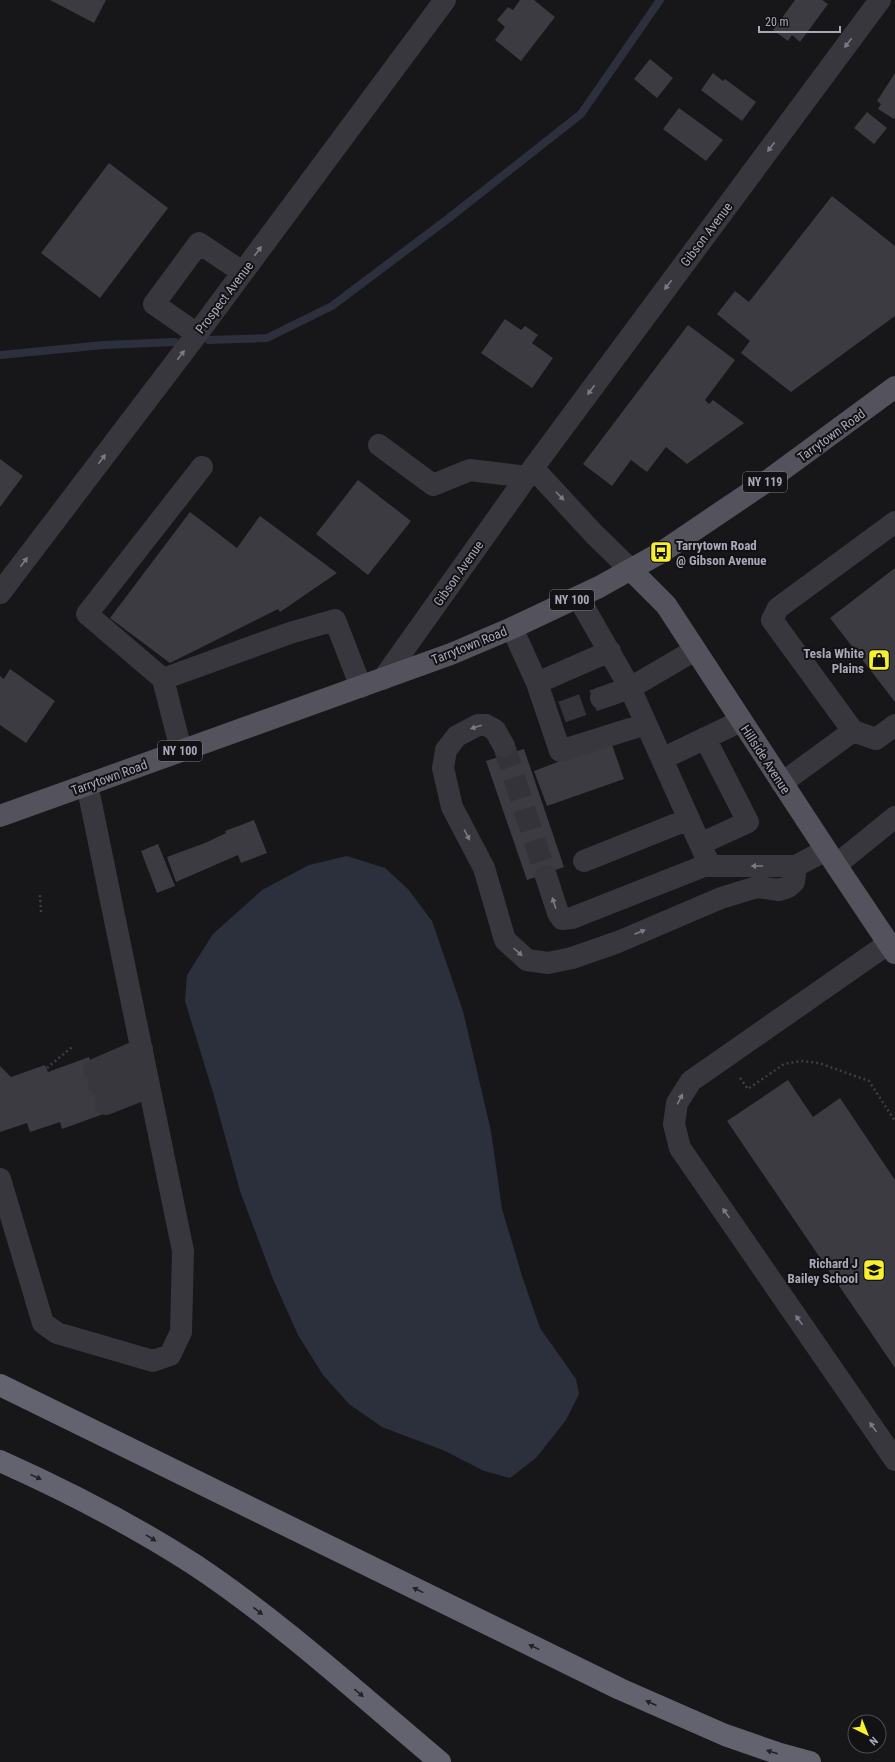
<svg xmlns="http://www.w3.org/2000/svg" width="895" height="1762" font-family="'Roboto Condensed',sans-serif">
	<style>
		.water { fill: #2c303d }
		.lines { fill: none; stroke-linecap: round; stroke-linejoin: round }
		.stream { stroke: #2c303d; stroke-width: 8 }
		.building { fill: #3c3b41 }
		.minor-tunnel { stroke: #343339; stroke-width: 22; stroke-dasharray: 22 11; stroke-linecap: butt }
		.path { stroke: #3d3d45; stroke-width: 2.5; stroke-dasharray: 2 3; stroke-linecap: butt }
		.minor { stroke: #38373e; stroke-width: 22 }
		.major { stroke: #54535d; stroke-width: 22 }
		.highway { stroke: #63636f; stroke-width: 22 }
		.oneway { fill: #7b7b88 }
		.oneway2 { fill: #222126 }
		.labels { text-anchor: middle; stroke-width: 4; stroke-linejoin: round; paint-order: stroke }
		.shield { fill: #121114; stroke: #7b7b88; stroke-width: 1 }
		.shield-label { font-size: 12px; font-weight: bold; fill: #a8a8b9 }
		.street-label { font-size: 13px; fill: #a8a8b9; stroke: #121114 }
		.poi-label { font-size: 13px; font-weight: bold; fill: #a8a8b9; stroke: #121114; text-anchor: end }
	</style>
	<rect width="100%" height="100%" fill="#171619"/>
	<!-- water -->
	<path class="water" d="M347 856 385 868 408 889 432 921 463 1011 491 1131 502 1209 523 1279 540 1328 576 1379 579 1394 566 1420 536 1458 510 1478 484 1471 445 1451 382 1427 349 1404 323 1375 298 1335 273 1279 240 1191 214 1096 185 1001 187 975 213 934 262 890 309 865Z"/>
	<g class="lines">
		<!-- stream -->
		<path class="stream" d="M209 340 267 338 332 306 449 218 581 114 660 0
			M0 355 104 345 175 342"/>
	</g>
	<!-- building -->
	<path class="building" d="M50 0H106L94 23Z
		M520 0H534L555 17 521 61 495 40 505 27 497 20 508 7 513 10Z
		M795 0H822L828 4 800 42 792 35 788 41 773 30Z
		M650 59 673 78 657 98 634 79Z
		M713 73 723 81 725 79 756 102 742 121 701 90Z
		M895 73V117L894 119 878 109 881 104 877 101Z
		M679 108 723 140 706 161 663 129Z
		M867 112 887 128 874 144 854 128Z
		M109 163 168 208 100 298 41 253Z
		M832 196 895 246V316L791 392 741 353 750 341 717 314 735 291 749 302Z
		M505 319 521 330 525 326 538 335 532 343 553 358 532 388 481 353Z
		M688 325 735 360 705 400 709 404 713 400 744 423 687 464 666 447 647 472 631 460 612 486 583 464Z
		M0 459 23 476 0 507Z
		M358 480 411 521 368 575 316 534Z
		M190 512 237 548 260 516 337 573 280 612 278 609 170 663 110 618Z
		M895 568V702L830 618Z
		M10 669 55 701 26 743 0 725V676L4 679Z
		M610 739 624 779 547 806 534 771 584 752Z
		M524 749 564 867 527 880 486 761Z
		M254 820 267 853 241 863 238 855 176 882 167 857 205 843 226 833 225 831Z
		M158 844 175 886 157 893 141 851Z
		M89 1057 109 1112 62 1129 60 1122 30 1132 27 1123 0 1132V1066L11 1077 45 1065 48 1072Z
		M788 1080 813 1117 840 1098 895 1180V1368L727 1121Z"/>
	<g class="lines">
		<!-- minor-tunnel -->
		<path class="minor-tunnel" d="M562 712 601 698
			M504 746 546 876"/>
		<!-- path -->
		<path class="path" d="M40 895 41 912
			M47 1068 72 1047
			M740 1078 748 1089 784 1064 801 1061 819 1063 869 1081 895 1121"/>
		<!-- minor -->
		<path class="minor" d="M197 334 154 304 199 243 242 272
			M379 445 433 485 470 470 527 477
			M533 468 594 534 631 570
			M895 522 778 608 772 620 853 731 876 739 895 725
			M0 593 197 334 445 0
			M578 597 630 688 601 698
			M512 628 537 683 560 751 646 724
			M695 650 630 688 710 866
			M163 679 87 614 202 467
			M383 679 533 468 880 0
			M537 683 610 651
			M504 746 495 730 486 725H478L457 736 446 750 443 768 452 807 484 868 505 940 527 960 548 963 572 958 618 942 721 898 757 887 779 890 788 887 794 882 796 866
			M181 750 163 679 290 633 335 620 361 687
			M662 759 741 721
			M782 783 853 731
			M700 844 748 822 705 738
			M584 861 689 819
			M836 865 895 817
			M546 876 558 913 562 919 572 918 704 866H796L826 850
			M889 943 691 1081 677 1103 674 1124 680 1148 895 1460
			M94 1070 142 1049
			M99 1085 145 1067
			M106 1104 149 1087
			M0 1179 43 1323 57 1333 153 1361 170 1355 181 1332 183 1251 87 784"/>
		<!-- major -->
		<path class="major" d="M631 570 666 605 836 865 895 953
			M0 816 451 654 512 628 599 587 662 552 770 479 895 387"/>
		<!-- highway -->
		<path class="highway" d="M0 1385 620 1689 725 1735 777 1753 810 1762
			M0 1461C67 1491 133 1525 195 1565 282 1623 360 1695 440 1762"/>
	</g>
	<!-- one-way arrows -->
	<defs><path id="oneway-solid" d="M-6-.8H1V-3.2L6.5 0L1 3.2V.8H-6Z"/></defs>
	<g class="oneway">
		<use href="#oneway-solid" transform="translate(848 43) rotate(127)"/>
		<use href="#oneway-solid" transform="translate(771 147) rotate(127)"/>
		<use href="#oneway-solid" transform="translate(258 251) rotate(-53)"/>
		<use href="#oneway-solid" transform="translate(668 285) rotate(127)"/>
		<use href="#oneway-solid" transform="translate(181 355) rotate(-53)"/>
		<use href="#oneway-solid" transform="translate(591 390) rotate(127)"/>
		<use href="#oneway-solid" transform="translate(102 459) rotate(-53)"/>
		<use href="#oneway-solid" transform="translate(560 496) rotate(46)"/>
		<use href="#oneway-solid" transform="translate(24 562) rotate(-53)"/>
		<use href="#oneway-solid" transform="translate(476 727) rotate(163)"/>
		<use href="#oneway-solid" transform="translate(467 835) rotate(62)"/>
		<use href="#oneway-solid" transform="translate(757 866) rotate(180)"/>
		<use href="#oneway-solid" transform="translate(554 903) rotate(-108)"/>
		<use href="#oneway-solid" transform="translate(640 932) rotate(-23)"/>
		<use href="#oneway-solid" transform="translate(518 952) rotate(42)"/>
		<use href="#oneway-solid" transform="translate(680 1099) rotate(-63)"/>
		<use href="#oneway-solid" transform="translate(726 1213) rotate(-125)"/>
		<use href="#oneway-solid" transform="translate(799 1320) rotate(-125)"/>
		<use href="#oneway-solid" transform="translate(873 1427) rotate(-125)"/>
	</g>
	<g class="oneway2">
		<use href="#oneway-solid" transform="translate(36 1477) rotate(24)"/>
		<use href="#oneway-solid" transform="translate(151 1538) rotate(32)"/>
		<use href="#oneway-solid" transform="translate(418 1590) rotate(-154)"/>
		<use href="#oneway-solid" transform="translate(258 1611) rotate(38)"/>
		<use href="#oneway-solid" transform="translate(534 1647) rotate(-154)"/>
		<use href="#oneway-solid" transform="translate(359 1693) rotate(40)"/>
		<use href="#oneway-solid" transform="translate(651 1703) rotate(-155)"/>
		<use href="#oneway-solid" transform="translate(772 1752) rotate(-162)"/>
	</g>
	<!-- icons -->
	<defs>
		<g id="bus-square" transform="scale(1.15)"><rect x="-9" y="-9" width="18" height="18" rx="4" fill="#f8ef2e" stroke="#121114"/><path d="M-5-6H5V4H4V6H2V4H-2V6H-4V4H-5ZM-3.5-4V0h7V-4ZM-3.5 1.2v1.5H-2V1.2ZM2 1.2v1.5H3.5V1.2Z" fill="#111"/></g>
		<g id="shop-square" transform="scale(1.15)"><rect x="-9" y="-9" width="18" height="18" rx="4" fill="#f8ef2e" stroke="#121114"/><path d="M-5-2.5h2.3a2.7 3.5 0 0 1 5.4 0H5L5.5 6h-11ZM-1.5-2.5h3a1.5 2.3 0 0 0-3 0Z" fill="#111"/></g>
		<g id="school-square" transform="scale(1.15)"><rect x="-9" y="-9" width="18" height="18" rx="4" fill="#f8ef2e" stroke="#121114"/><path d="M0-5L7-2L0 1L-7-2ZM-4 1L0 2.5L4 1V4Q0 6-4 4Z" fill="#111"/></g>
	</defs>
	<g fill-rule="evenodd">
		<use href="#bus-square" x="661" y="552"/>
		<use href="#shop-square" x="879" y="660"/>
		<use href="#school-square" x="874" y="1270"/>
	</g>
	<g class="labels">
		<!-- shield labels -->
		<g class="shield">
			<rect x="743" y="472" width="44" height="20" rx="3"/>
			<rect x="550" y="590" width="44" height="20" rx="3"/>
			<rect x="158" y="741" width="44" height="20" rx="3"/>
		</g>
		<g class="shield-label">
			<text x="765" y="486">NY 119</text>
			<text x="572" y="604">NY 100</text>
			<text x="180" y="755">NY 100</text>
		</g>
		<!-- street labels -->
		<g class="street-label">
			<text transform="translate(706 234) rotate(-53)" y="5">Gibson Avenue</text>
			<text transform="translate(224 297) rotate(-53)" y="5">Prospect Avenue</text>
			<text transform="translate(831 435) rotate(-36)" y="5">Tarrytown Road</text>
			<text transform="translate(458 573) rotate(-55)" y="5">Gibson Avenue</text>
			<text transform="translate(469 645) rotate(-22)" y="5">Tarrytown Road</text>
			<text transform="translate(766 759) rotate(57)" y="5">Hillside Avenue</text>
			<text transform="translate(109 777) rotate(-20)" y="5">Tarrytown Road</text>
		</g>
		<!-- poi labels -->
		<g class="poi-label">
			<text x="676" y="550" text-anchor="start">Tarrytown Road<tspan x="676" dy="15">@ Gibson Avenue</tspan></text>
			<text x="864" y="658">Tesla White<tspan x="864" dy="15">Plains</tspan></text>
			<text x="858" y="1268">Richard J<tspan x="858" dy="15">Bailey School</tspan></text>
		</g>
	</g>
	<!-- north arrow -->
	<g transform="translate(867 1734) rotate(137)"><circle r="19" fill="#121114" stroke="#4e4d56"/>
	<path d="M0-3L7 15L0 10L-7 15Z" fill="#f8ef2e"/>
	<text y="-6" font-size="11" font-weight="bold" text-anchor="middle" fill="#a8a8b9">N</text>
	</g>
	<!-- scale -->
	<path d="M759 26v6h81v-6" fill="none" stroke="#a8a8b9" stroke-width="2"/>
	<text x="765" y="26" font-size="12" fill="#a8a8b9" stroke="#121114" stroke-width="3" paint-order="stroke">20 m</text>
</svg>
